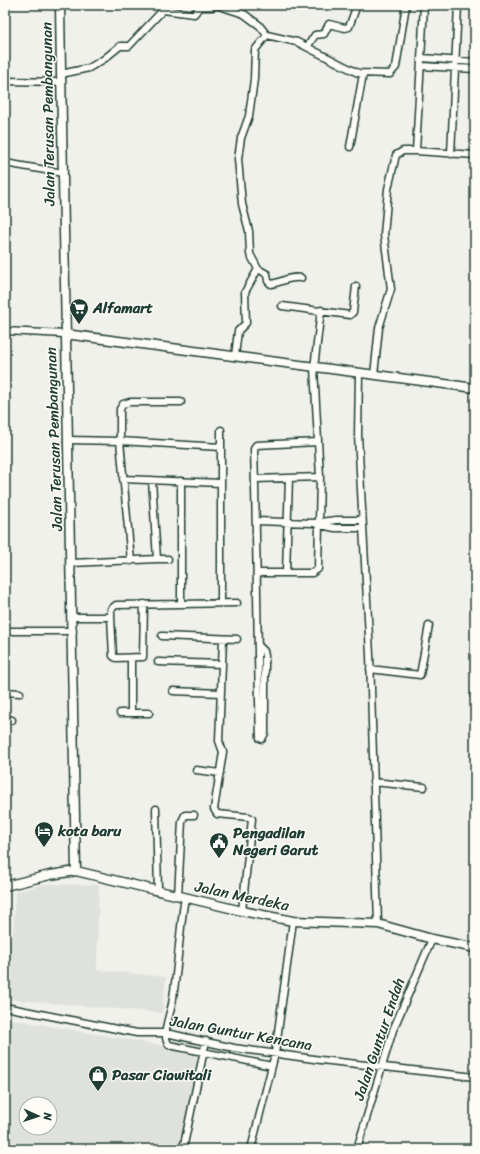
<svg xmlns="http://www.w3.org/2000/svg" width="480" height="1154" font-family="Sriracha,sans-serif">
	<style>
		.built { fill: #dfe2dc; fill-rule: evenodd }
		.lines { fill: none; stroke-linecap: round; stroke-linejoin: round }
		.street-casing { stroke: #1f3d34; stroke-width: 9 }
		.secondary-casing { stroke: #1f3d34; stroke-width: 11 }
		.street { stroke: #fdfcf7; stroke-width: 6 }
		.secondary { stroke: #fdfcf7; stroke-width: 8 }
		.labels { text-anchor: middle; stroke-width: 3; stroke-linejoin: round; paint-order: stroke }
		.street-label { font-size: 15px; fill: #1f3d34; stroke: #fdfcf7 }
		.poi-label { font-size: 15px; font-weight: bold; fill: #1f3d34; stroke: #fdfcf7; text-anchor: start }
	</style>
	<rect width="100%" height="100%" fill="#f0f1eb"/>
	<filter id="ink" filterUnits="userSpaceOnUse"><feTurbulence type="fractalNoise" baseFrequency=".025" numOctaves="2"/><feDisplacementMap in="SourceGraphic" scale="8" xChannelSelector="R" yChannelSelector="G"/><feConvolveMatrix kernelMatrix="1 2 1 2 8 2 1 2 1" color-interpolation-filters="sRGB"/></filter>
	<g filter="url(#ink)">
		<!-- built -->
		<path class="built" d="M44 884 99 885 97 970 166 977 162 1013 5 999V938H13L15 892Z
			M5 1018 199 1052 182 1149H5ZM26 1104H50V1128H26Z"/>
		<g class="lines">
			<!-- street casing -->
			<g class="street-casing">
				<path id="street" d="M216 5 244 14 259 25 267 35 255 50 254 79 249 116 241 138 238 159 242 204 249 231 250 254 258 269 245 292 246 323 238 331 235 356
					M267 35 297 42 358 73 390 74 396 67 406 5
					M307 47 315 35 324 34 329 24 345 28 349 27 357 5
					M422 58 475 62
					M421 66 475 69
					M61 74 89 68 104 59 120 46H129L163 10 194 14 200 7H212L216 5
					M5 81 61 82
					M350 147 363 74
					M416 151 475 155
					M451 154 458 5
					M5 163 63 173
					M258 269 267 274 268 281 271 284C283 282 288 276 301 278
					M282 306 350 315 353 312 356 286
					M5 331 65 334
					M359 373 358 435 370 655 378 924
					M374 375 379 328 391 289 384 235 388 189 396 155 403 151H416L424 5
					M181 402H130L123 404 120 409V441L221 447
					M221 430V603
					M68 440 120 441 131 561
					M123 479 221 483
					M255 479 320 477
					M256 521 313 523 336 520H362
					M316 524 335 528H362
					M157 559H168
					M72 563 157 559 152 480
					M257 573H312L318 569 320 477 314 368 321 310
					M286 573 289 478
					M181 604 237 603
					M73 617H111V609L116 605 181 604V481
					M111 617 113 656 116 658 143 657 144 604
					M5 631H73
					M162 636 237 639
					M223 639 219 741 223 752 214 809 217 814 249 817 252 819 242 911
					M259 646 264 651 265 656V733L262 739 260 738C257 642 257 546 254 449L256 445 318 442
					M131 658V713H149
					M158 662 222 664
					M370 669 420 675 429 625
					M173 691 221 693
					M5 692 20 693
					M474 696H475
					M120 713H131
					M5 719 12 720
					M196 770 220 773
					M373 782 424 787
					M156 809 158 891
					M178 896 182 821 185 815H194
					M185 897C179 933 178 969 172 1004 170 1014 161 1036 169 1045L272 1066
					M5 1007 137 1033H166L234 1048 321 1060 475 1077
					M183 1149 206 1041
					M251 1149 275 1054 293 921
					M357 1149 393 1030 432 939"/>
			</g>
			<!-- secondary casing -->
			<g class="secondary-casing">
				<path id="secondary" d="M60 5C64 294 73 583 76 871
					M65 334 475 388
					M5 886 50 875 76 871 242 911 293 921 378 924 432 939 475 948"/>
			</g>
			<!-- street -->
			<use href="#street" class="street"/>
			<!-- secondary -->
			<use href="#secondary" class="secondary"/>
		</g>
	</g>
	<!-- icons -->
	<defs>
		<g id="supermarket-pin" transform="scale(1)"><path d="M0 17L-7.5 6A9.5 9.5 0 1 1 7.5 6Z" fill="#1f3d34" stroke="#fdfcf7"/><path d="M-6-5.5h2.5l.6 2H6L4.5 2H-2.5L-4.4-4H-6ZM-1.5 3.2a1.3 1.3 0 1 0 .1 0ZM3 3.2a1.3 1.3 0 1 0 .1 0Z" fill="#fff"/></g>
		<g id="hotel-pin" transform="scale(1)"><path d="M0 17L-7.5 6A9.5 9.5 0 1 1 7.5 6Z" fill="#1f3d34" stroke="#fdfcf7"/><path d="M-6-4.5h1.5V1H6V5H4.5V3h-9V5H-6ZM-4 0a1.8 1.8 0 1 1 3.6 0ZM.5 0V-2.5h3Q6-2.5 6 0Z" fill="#fff"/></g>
		<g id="civic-pin" transform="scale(1)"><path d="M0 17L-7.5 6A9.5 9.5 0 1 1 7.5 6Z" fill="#1f3d34" stroke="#fdfcf7"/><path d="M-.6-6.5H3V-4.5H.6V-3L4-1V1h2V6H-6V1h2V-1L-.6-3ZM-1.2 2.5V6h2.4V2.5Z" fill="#fff"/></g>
		<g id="shop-pin" transform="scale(1)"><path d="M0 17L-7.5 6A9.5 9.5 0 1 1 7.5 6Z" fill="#1f3d34" stroke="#fdfcf7"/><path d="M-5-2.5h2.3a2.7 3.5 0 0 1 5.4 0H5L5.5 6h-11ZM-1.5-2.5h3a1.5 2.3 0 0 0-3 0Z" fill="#fff"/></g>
	</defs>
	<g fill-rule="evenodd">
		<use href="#supermarket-pin" x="79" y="308"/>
		<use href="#hotel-pin" x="44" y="831"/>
		<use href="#civic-pin" x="219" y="842"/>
		<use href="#shop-pin" x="98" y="1075"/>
	</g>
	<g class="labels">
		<!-- street labels -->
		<g class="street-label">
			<text transform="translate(48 114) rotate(-91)" y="5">Jalan Terusan Pembangunan</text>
			<text transform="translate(54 439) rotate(-92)" y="5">Jalan Terusan Pembangunan</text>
			<text transform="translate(242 896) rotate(12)" y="5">Jalan Merdeka</text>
			<text transform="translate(241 1033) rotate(10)" y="5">Jalan Guntur Kencana</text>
			<text transform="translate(379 1039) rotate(-71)" y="5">Jalan Guntur Endah</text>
		</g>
		<!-- poi labels -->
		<g class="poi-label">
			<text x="93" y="313">Alfamart</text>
			<text x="58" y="836">kota baru</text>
			<text x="233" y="838">Pengadilan<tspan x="233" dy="17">Negeri Garut</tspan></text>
			<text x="112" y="1080">Pasar Ciawitali</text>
		</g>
	</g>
	<!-- margin -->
	<rect width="480" height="1154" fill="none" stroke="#fdfcf7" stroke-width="20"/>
	<rect x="10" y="10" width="460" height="1134" fill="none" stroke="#1f3d34" stroke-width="1.5" filter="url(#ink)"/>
	<!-- north arrow -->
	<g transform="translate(38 1116) rotate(93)"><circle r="19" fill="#fdfcf7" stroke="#a4b0a9"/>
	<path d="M0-3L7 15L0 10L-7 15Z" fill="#1f3d34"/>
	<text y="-6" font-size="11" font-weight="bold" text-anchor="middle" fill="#1f3d34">N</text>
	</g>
</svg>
